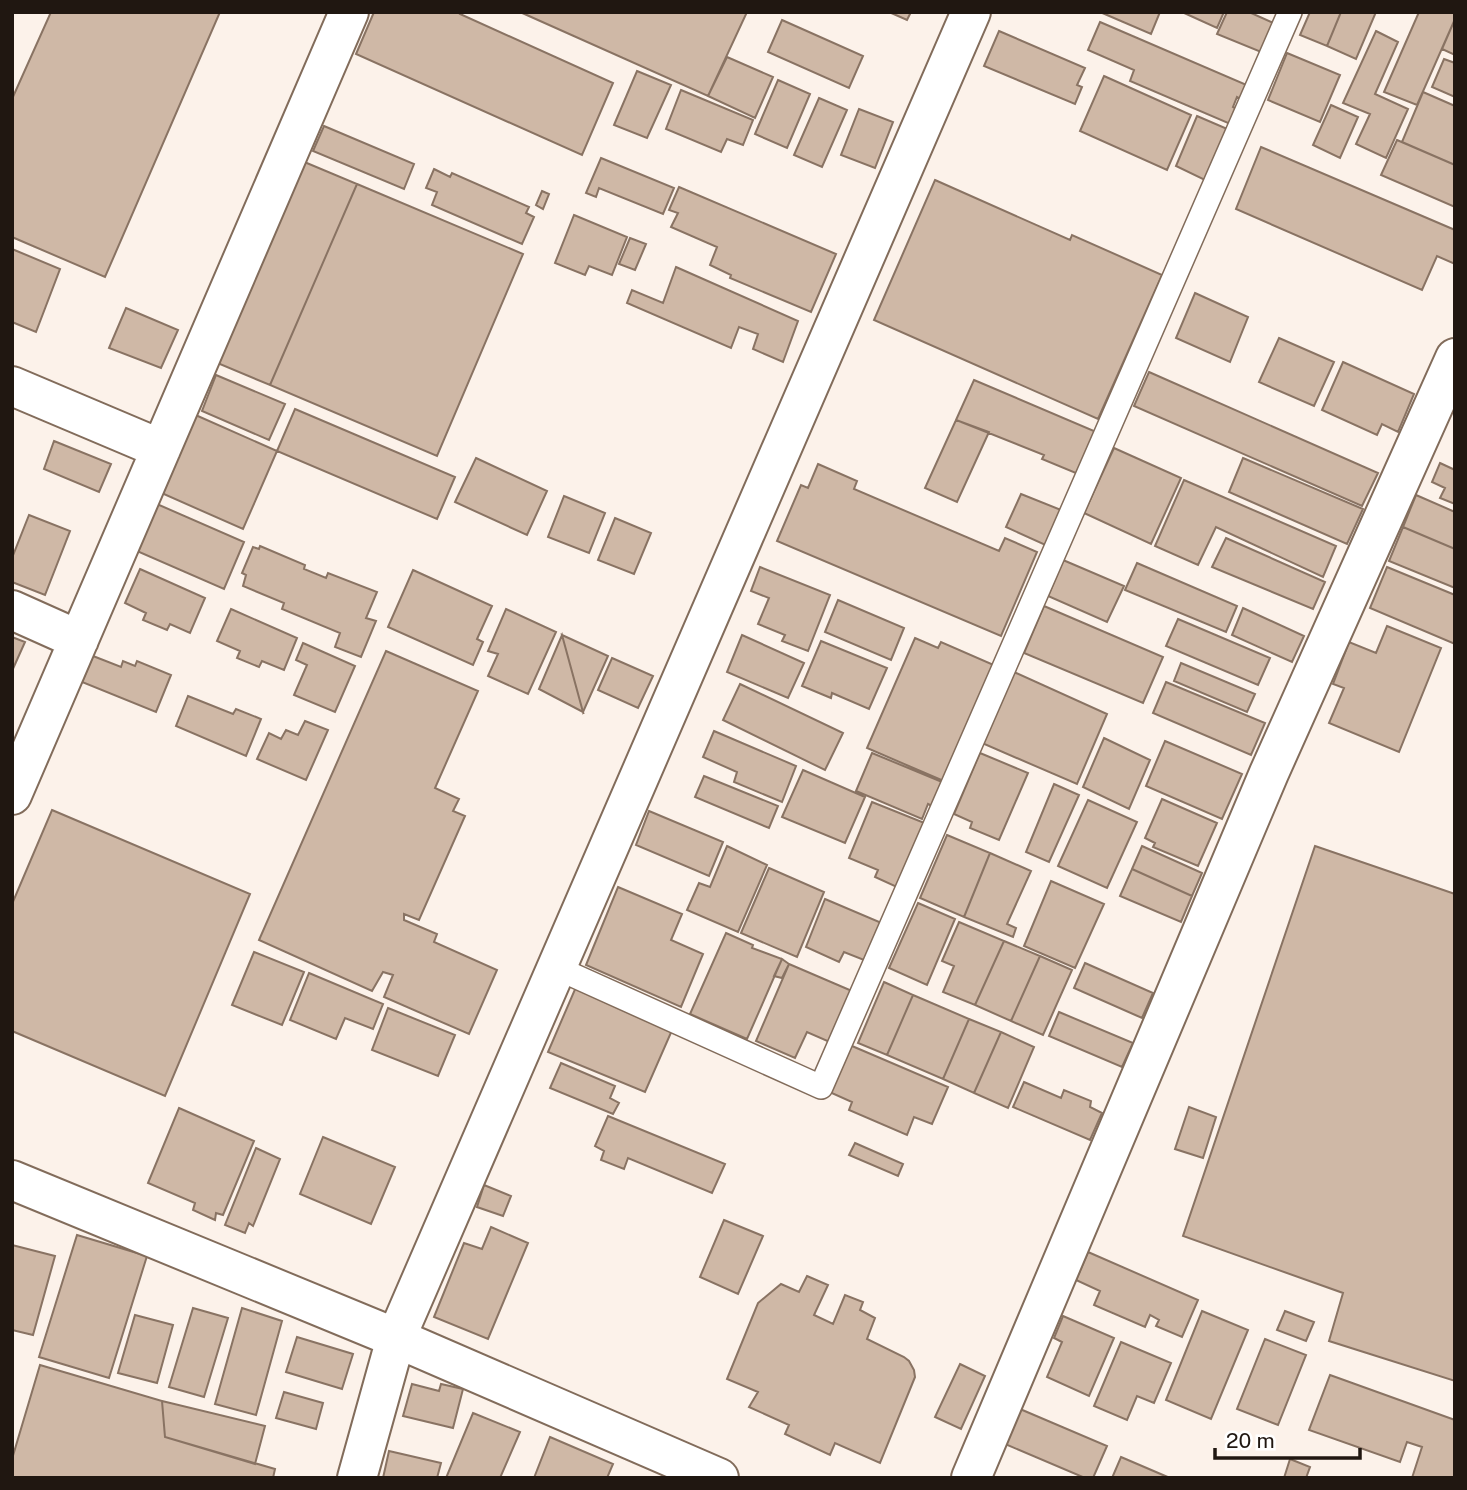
<svg xmlns="http://www.w3.org/2000/svg" width="1467" height="1490" font-family="'Public Sans',sans-serif">
	<style>
		.building { fill: #cfb8a6; stroke: #897363; stroke-width: 2 }
		.lines { fill: none; stroke-linecap: round; stroke-linejoin: round }
		.lane-casing { stroke: #826c5b; stroke-width: 26 }
		.street-casing { stroke: #826c5b; stroke-width: 42 }
		.lane { stroke: #fff; stroke-width: 23 }
		.street { stroke: #fff; stroke-width: 38 }
	</style>
	<rect width="100%" height="100%" fill="#fcf2ea"/>
	<!-- building -->
	<path class="building" d="M51 12H220L105 277 12 237V99Z
		M374 12H461L460 14 613 83 582 155 356 54Z
		M520 12H747L708 96Z
		M889 12H911L907 20Z
		M1100 12H1160L1151 34Z
		M1182 12H1224L1217 28Z
		M1227 12H1249L1278 25 1266 54 1217 34Z
		M1310 12H1341L1327 46 1300 35Z
		M1341 12H1376L1356 59 1327 46Z
		M1419 12H1455V19L1417 105 1384 92Z
		M1455 19V55L1442 49Z
		M782 20 863 56 849 88 768 52Z
		M1100 22 1249 86 1244 101 1237 97 1233 107 1241 111 1235 126 1130 81 1134 70 1088 50Z
		M999 31 1085 68 1077 85 1082 87 1075 104 984 66Z
		M1376 31 1398 42 1375 94 1408 109 1386 158 1356 144 1370 114 1343 103Z
		M1287 53 1340 75 1320 122 1268 100Z
		M727 57 773 77 755 118 708 96Z
		M1444 59 1455 63V97L1432 87Z
		M637 71 671 85 647 138 614 125Z
		M1104 76 1191 115 1167 170 1080 131Z
		M778 80 810 94 787 148 755 134Z
		M681 90 753 120 743 145 727 139 721 152 666 129Z
		M1423 92 1455 106V165L1402 142Z
		M819 98 847 110 822 167 794 155Z
		M1331 105 1358 117 1340 158 1313 145Z
		M859 109 893 122 875 168 841 155Z
		M1197 116 1232 131 1209 182 1176 166Z
		M324 126 414 164 404 189 313 151Z
		M1397 140 1455 165V207L1381 175Z
		M1261 147 1455 230V264L1437 256 1422 290 1236 209Z
		M601 158 674 188 663 214 599 188 596 197 586 193Z
		M302 161 357 184 270 385 215 362Z
		M434 169 450 177 452 173 529 207 526 213 534 217 522 244 432 205 437 192 426 188Z
		M935 180 1070 240 1072 235 1162 275 1098 419 874 320Z
		M357 184 523 254 437 456 270 385Z
		M679 187 836 254 811 312 730 278 731 275 710 265 717 247 671 227 678 213 669 210Z
		M542 191 549 194 543 209 536 205Z
		M574 215 627 237 612 275 589 266 585 275 555 263Z
		M630 238 646 244 635 270 619 264Z
		M12 249 60 269 36 332 12 322Z
		M676 267 798 321 783 362 753 349 758 334 739 327 731 348 627 303 632 290 663 303Z
		M1195 293 1248 317 1230 362 1176 338Z
		M126 308 178 330 161 368 109 348Z
		M1279 338 1334 362 1314 406 1259 382Z
		M1343 362 1414 394 1398 432 1382 424 1377 435 1322 410Z
		M1149 372 1378 473 1362 506 1134 406Z
		M216 375 285 404 269 440 202 411Z
		M974 380 1101 434 1083 476 1042 459 1044 455 956 420Z
		M295 409 455 477 437 519 277 451Z
		M191 413 277 451 243 529 157 491Z
		M956 420 989 432 957 502 925 488Z
		M54 441 111 464 99 492 44 469Z
		M1114 448 1181 478 1151 544 1084 513Z
		M476 458 547 491 527 535 455 502Z
		M1243 458 1363 509 1347 544 1229 492Z
		M1440 463 1455 470V504L1440 498 1445 488 1432 482Z
		M818 464 857 481 854 489 999 551 1005 538 1037 552 1001 636 777 541 801 485 808 488Z
		M1184 480 1336 546 1323 577 1216 527 1198 565 1155 546Z
		M1021 494 1066 512 1052 548 1006 527Z
		M1416 495 1455 512V549L1403 527Z
		M564 496 605 513 589 553 548 537Z
		M150 501 244 542 224 589 130 548Z
		M29 515 70 531 45 595 12 582V558Z
		M615 518 651 533 634 574 598 560Z
		M1403 527 1455 549V588L1389 561Z
		M1226 538 1325 582 1313 609 1212 567Z
		M260 546 305 565 304 569 326 578 328 573 377 592 366 618 376 621 361 657 335 647 340 633 282 609 284 603 243 586 246 575 242 573 253 547 259 549Z
		M1063 560 1124 586 1107 622 1048 596Z
		M1137 563 1237 606 1226 632 1125 590Z
		M760 567 830 595 808 651 782 641 785 635 758 624 769 598 751 591Z
		M1387 567 1455 595V644L1370 608Z
		M140 569 205 598 190 633 170 624 167 630 143 620 146 613 125 603Z
		M413 570 492 606 477 639 483 642 473 665 388 627Z
		M838 600 904 628 891 660 825 632Z
		M1044 606 1163 657 1143 703 1024 653Z
		M1243 608 1304 636 1292 662 1232 635Z
		M231 609 297 638 284 670 262 661 259 667 237 658 240 651 217 641Z
		M506 609 556 632 528 694 488 676 498 654 488 651Z
		M1178 619 1270 658 1258 685 1166 646Z
		M1387 626 1441 648 1399 752 1329 723 1344 688 1333 684 1349 642 1376 653Z
		M562 635 583 712 539 689Z
		M562 635 608 656 583 712Z
		M742 635 804 663 788 698 727 672Z
		M12 637 25 642 12 671Z
		M915 638 938 648 941 642 996 666 946 782 867 748Z
		M821 641 887 668 869 709 832 693 831 698 802 686Z
		M303 643 355 666 335 712 294 695 307 665 296 660Z
		M386 651 478 691 435 788 459 799 453 811 465 816 419 920 404 914V920L437 934 434 942 497 970 469 1034 384 997 393 975 383 972 372 991 259 940Z
		M93 656 121 667 123 661 135 666 137 661 171 675 156 712 82 682Z
		M612 658 653 676 638 708 598 690Z
		M1181 663 1255 694 1247 712 1174 681Z
		M1014 672 1107 714 1077 784 982 743Z
		M1166 682 1265 723 1251 755 1153 713Z
		M740 684 843 733 825 770 723 720Z
		M188 696 233 714 236 709 261 719 246 756 176 726Z
		M305 721 328 730 306 780 257 759 269 733 281 739 286 730 298 735Z
		M714 731 796 766 782 802 734 782 737 772 703 757Z
		M1104 738 1150 760 1129 809 1083 787Z
		M1165 741 1242 774 1222 819 1146 786Z
		M872 753 947 784 936 808 928 804 922 819 856 791Z
		M980 753 1028 773 999 840 970 828 972 822 954 814Z
		M803 770 865 797 845 843 782 817Z
		M704 776 778 806 769 828 695 797Z
		M1054 784 1079 795 1049 862 1026 852Z
		M1162 799 1217 823 1198 866 1153 847 1155 843 1145 838Z
		M1088 800 1137 822 1107 888 1058 866Z
		M872 802 927 824 899 888 875 877 878 870 849 858Z
		M52 810 250 894 165 1096 12 1031V904Z
		M649 811 723 842 709 876 636 845Z
		M947 835 990 853 964 917 920 898Z
		M727 846 767 865 738 932 687 910 699 883 710 887Z
		M1142 846 1202 873 1192 896 1132 869Z
		M1315 846 1455 894V1381L1329 1341 1343 1293 1183 1236Z
		M990 853 1031 871 1007 924 1016 928 1013 937 964 917Z
		M769 868 824 892 797 957 741 933Z
		M1132 869 1192 896 1181 922 1120 896Z
		M1051 881 1104 904 1075 968 1024 946Z
		M618 887 682 914 671 940 703 954 681 1007 586 965Z
		M825 899 884 924 869 962 844 952 839 962 806 947Z
		M918 903 955 919 927 985 889 968Z
		M959 922 1004 941 975 1005 943 992 954 966 942 961Z
		M726 933 753 945 752 948 782 959 747 1039 690 1014Z
		M1004 941 1040 956 1011 1021 975 1005Z
		M254 952 304 972 282 1025 232 1005Z
		M1040 956 1072 970 1043 1035 1011 1021Z
		M782 959 789 964 782 978 774 976Z
		M1085 963 1153 993 1142 1018 1074 988Z
		M789 964 859 994 832 1043 807 1032 795 1058 756 1041Z
		M309 973 383 1004 373 1029 345 1018 336 1039 290 1020Z
		M884 982 913 995 887 1055 858 1043Z
		M576 987 673 1028 645 1092 548 1052Z
		M913 995 969 1019 943 1079 887 1055Z
		M388 1008 455 1035 438 1076 372 1050Z
		M1059 1012 1133 1043 1122 1067 1049 1036Z
		M969 1019 1001 1032 974 1093 943 1079Z
		M1001 1032 1034 1047 1008 1108 974 1093Z
		M845 1043 948 1087 932 1124 914 1117 907 1135 849 1110 852 1102 825 1090Z
		M561 1063 615 1086 610 1098 619 1103 613 1114 550 1088Z
		M1024 1082 1061 1098 1064 1090 1091 1101 1090 1107 1102 1113 1090 1140 1013 1107Z
		M1189 1107 1216 1117 1203 1158 1175 1149Z
		M179 1108 254 1141 223 1215 216 1213 215 1220 193 1210 195 1203 148 1183Z
		M608 1116 725 1164 712 1193 628 1158 624 1169 601 1160 604 1151 595 1146Z
		M323 1137 395 1167 371 1224 300 1194Z
		M855 1143 903 1164 898 1176 849 1155Z
		M256 1148 280 1159 253 1226 249 1223 245 1233 225 1225Z
		M484 1185 511 1196 503 1216 477 1207Z
		M724 1220 763 1236 738 1294 700 1277Z
		M491 1227 528 1243 488 1339 434 1317 464 1243 482 1249Z
		M77 1235 147 1256 109 1378 39 1357Z
		M12 1245 55 1256 33 1335 12 1330Z
		M1088 1252 1198 1300 1182 1337 1156 1326 1159 1320 1150 1315 1145 1327 1094 1305 1100 1291 1076 1280Z
		M807 1276 828 1285 814 1315 833 1324 845 1295 863 1302 860 1310 875 1318 867 1339 904 1357 909 1361 914 1370 915 1377 880 1463 835 1443 830 1455 785 1434 789 1425 749 1407 758 1392 727 1379 758 1303 781 1284 799 1292Z
		M193 1308 228 1318 204 1397 169 1387Z
		M242 1308 282 1321 256 1415 215 1404Z
		M1202 1311 1248 1330 1211 1419 1166 1400Z
		M1285 1311 1314 1322 1306 1341 1277 1330Z
		M135 1315 173 1325 157 1383 118 1373Z
		M1063 1316 1114 1338 1089 1396 1047 1377 1062 1342 1054 1338Z
		M297 1337 353 1354 342 1389 286 1372Z
		M1265 1339 1306 1355 1278 1425 1237 1409Z
		M1121 1342 1171 1363 1154 1403 1137 1396 1127 1420 1094 1406Z
		M960 1364 985 1376 961 1429 935 1417Z
		M40 1365 162 1401 165 1437 275 1469 273 1478H12V1459Z
		M1330 1375 1455 1420V1478H1412L1422 1447 1407 1442 1400 1462 1309 1430Z
		M412 1384 439 1391 441 1384 463 1389 453 1428 403 1416Z
		M284 1392 323 1403 316 1429 276 1418Z
		M162 1401 265 1426 255 1464 165 1437Z
		M1020 1409 1107 1446 1093 1478H1085L1005 1444Z
		M473 1413 520 1432 500 1478H446Z
		M550 1437 613 1464 607 1478H534Z
		M389 1451 441 1463 437 1478H383Z
		M1121 1457 1170 1478H1112Z
		M1290 1459 1310 1467 1306 1478H1284Z"/>
	<g class="lines">
		<!-- lane casing -->
		<g class="lane-casing">
			<path id="lane" d="M557 968 821 1087 1290 12"/>
		</g>
		<!-- street casing -->
		<g class="street-casing">
			<path id="street" d="M12 386 161 449
				M12 610 79 640
				M12 795 349 12
				M12 1180 396 1338 719 1478
				M357 1478 396 1338 971 12
				M971 1478 1269 773 1455 358"/>
		</g>
		<!-- lane -->
		<use href="#lane" class="lane"/>
		<!-- street -->
		<use href="#street" class="street"/>
	</g>
	<!-- border -->
	<rect width="1467" height="1490" fill="none" stroke="#201711" stroke-width="28"/>
	<!-- scale -->
	<path d="M1215 1448v10h145v-10" fill="none" stroke="#201711" stroke-width="3.5"/>
	<text x="1226" y="1448" font-size="21" fill="#201711" stroke="#ffffff" stroke-width="5" paint-order="stroke">20 m</text>
</svg>
